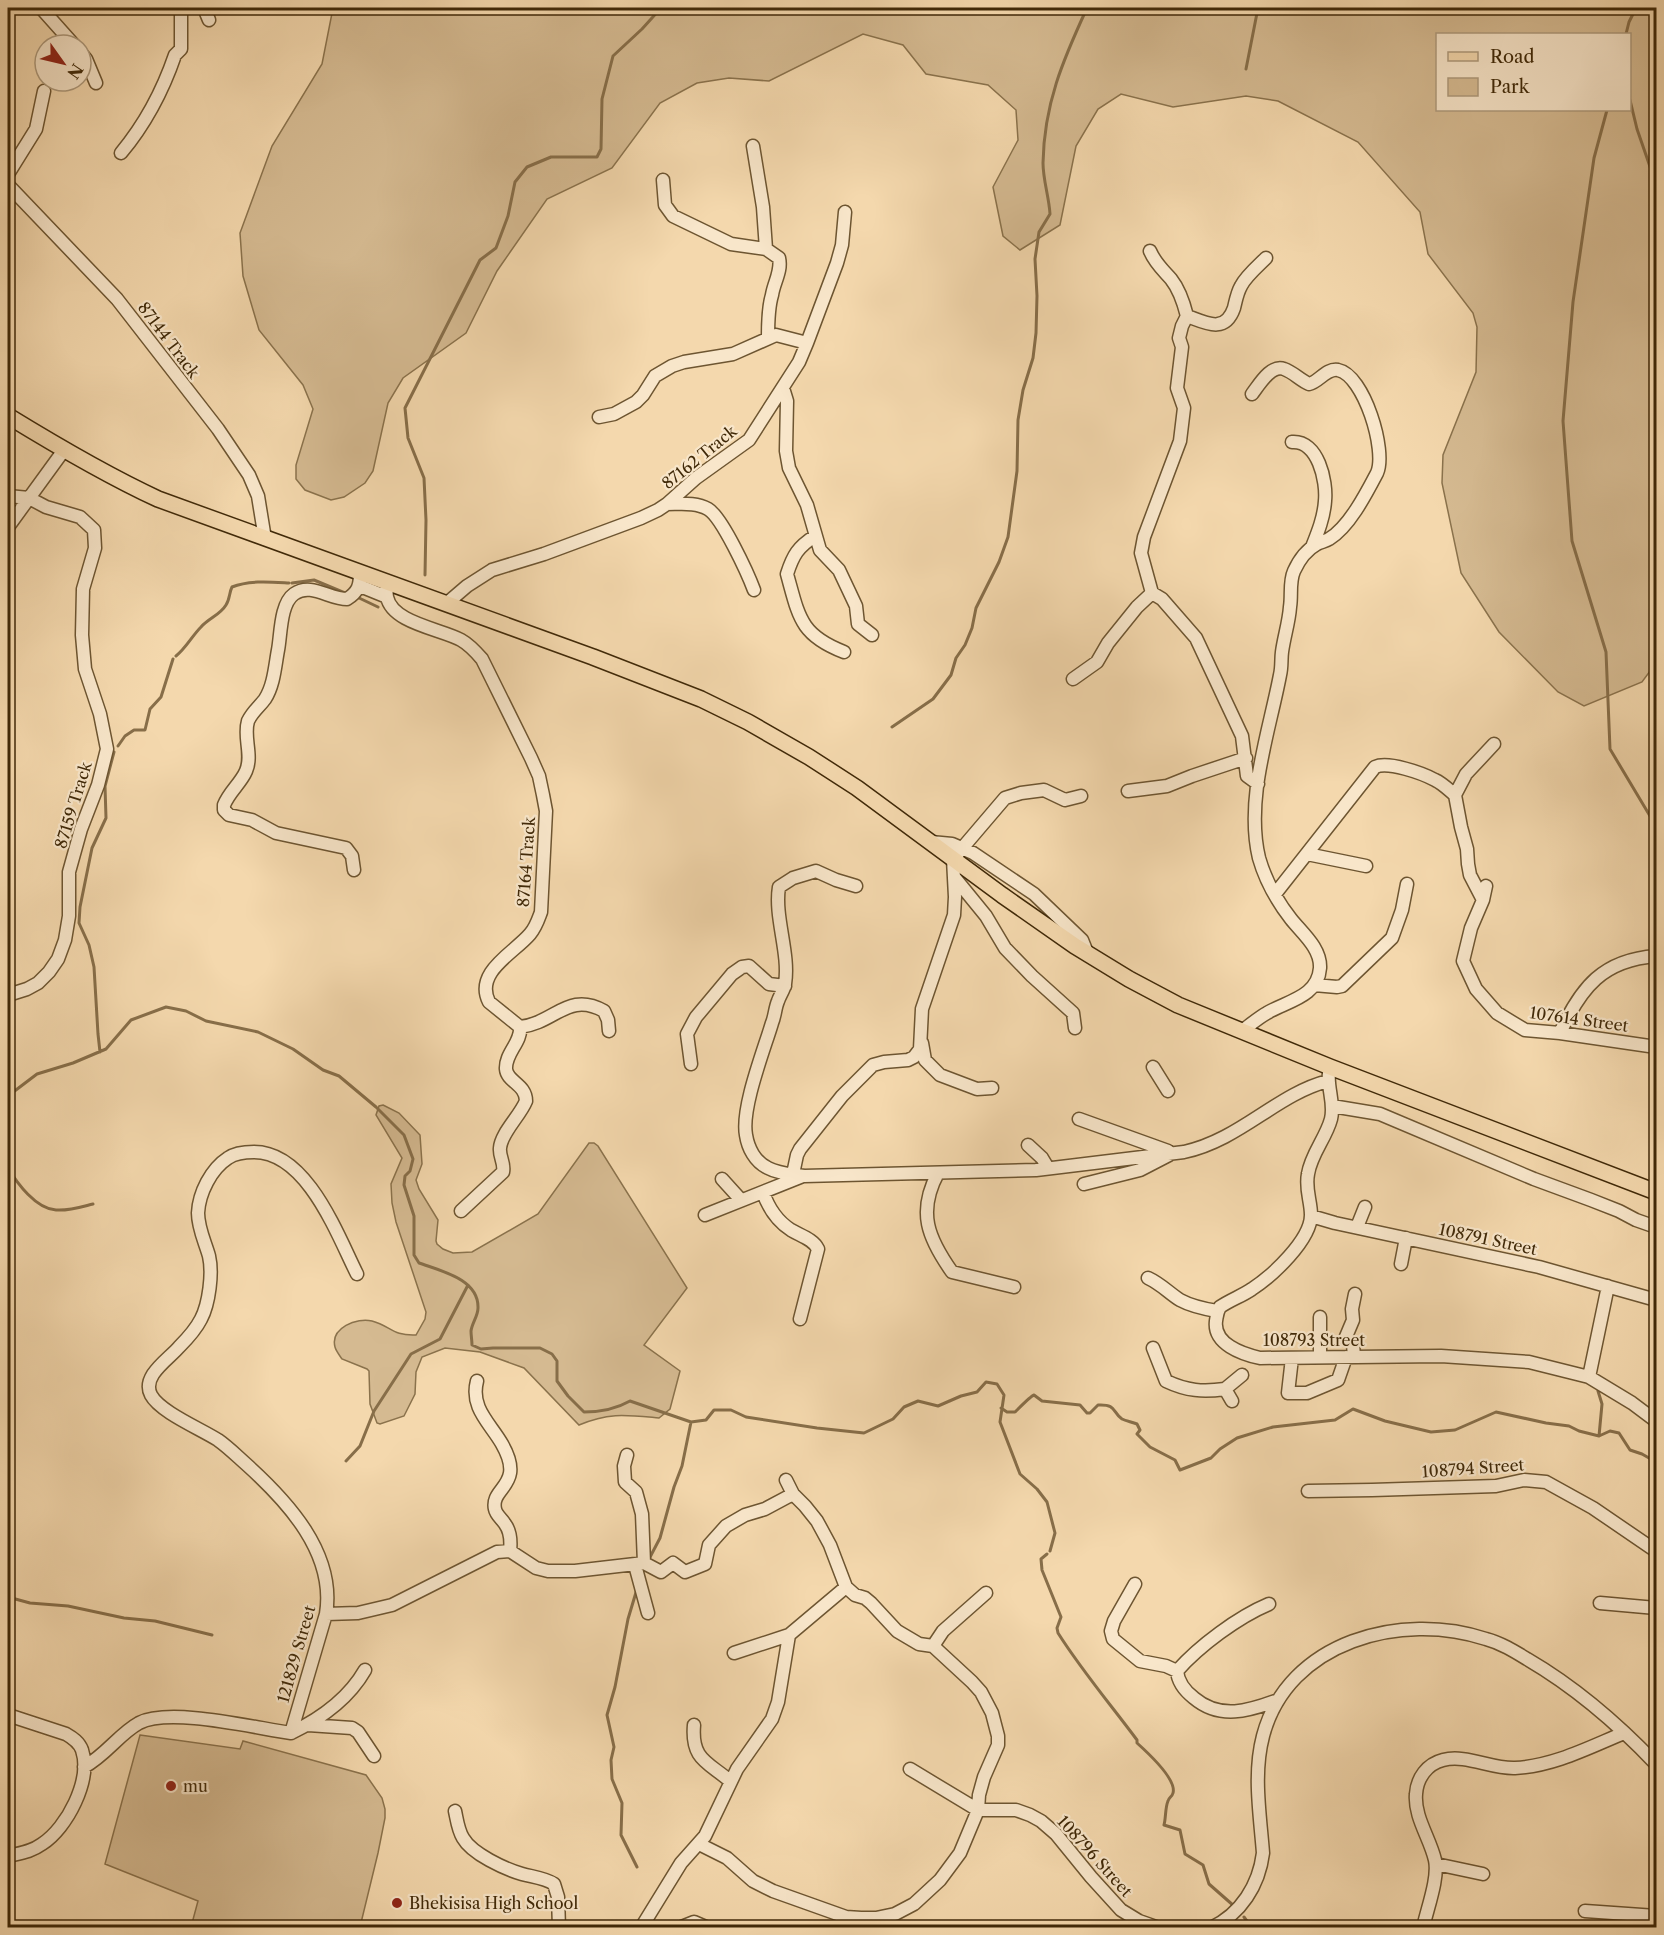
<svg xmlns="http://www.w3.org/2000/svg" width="1664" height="1935" font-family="'Libre Caslon Text',serif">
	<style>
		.green { fill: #d5ba91; stroke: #8a724c; stroke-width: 1.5; fill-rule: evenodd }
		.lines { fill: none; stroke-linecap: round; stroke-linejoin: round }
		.stream { stroke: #876e49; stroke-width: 3 }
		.minor-casing { stroke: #6d5531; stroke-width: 15 }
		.major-casing { stroke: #402908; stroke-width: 18 }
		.minor { stroke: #f8e6ca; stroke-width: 12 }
		.major { stroke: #f4d8ad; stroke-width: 15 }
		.poi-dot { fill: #8f2418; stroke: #f8e6ca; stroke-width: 2 }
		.labels { text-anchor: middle; stroke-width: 4.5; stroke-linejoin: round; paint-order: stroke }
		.street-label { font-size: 16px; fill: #402908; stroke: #f8e6ca }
		.poi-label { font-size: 16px; fill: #402908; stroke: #f8e6ca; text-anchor: start }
	</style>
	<rect width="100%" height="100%" fill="#f4d8ad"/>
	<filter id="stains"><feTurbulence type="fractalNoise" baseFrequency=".00333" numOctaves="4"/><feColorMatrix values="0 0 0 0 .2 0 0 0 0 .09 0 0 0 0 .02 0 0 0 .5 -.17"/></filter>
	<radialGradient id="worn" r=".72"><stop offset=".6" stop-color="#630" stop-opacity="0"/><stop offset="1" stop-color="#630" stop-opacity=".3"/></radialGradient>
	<!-- green -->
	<path class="green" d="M333 8H1656V663L1642 682 1584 706 1558 692 1499 632 1461 573 1442 483 1443 455 1476 372 1477 327 1473 313 1428 254 1420 212 1358 142 1278 101 1246 96 1173 107 1121 94 1098 109 1076 146 1060 225 1020 250 1003 236 993 187 1018 140 1016 110 988 85 926 74 903 45 863 34 769 81 729 78 697 83 660 103 612 168 547 199 497 271 466 333 403 378 388 403 373 471 365 483 344 497 331 500 305 490 296 479V465L313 409 303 385 259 330 243 276 240 233 272 146 322 64ZM1438 34H1630V110H1438Z
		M383 1105 399 1113 420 1135 422 1164 416 1180 419 1189 438 1220 436 1241 437 1244 443 1249 453 1253 472 1252 538 1214 589 1143H594L598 1146 687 1288 644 1345 680 1371 670 1409 659 1418C627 1415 609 1412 579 1425L524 1368 480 1352 445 1348 422 1357 416 1372 415 1394 404 1416 380 1424 377 1423 370 1404 369 1371 367 1369 342 1359C340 1356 336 1351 335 1347 330 1328 357 1317 372 1321 391 1326 392 1336 416 1335L425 1319 426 1312 396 1222 392 1203 391 1184 402 1158 376 1115 379 1106Z
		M140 1735 240 1749 243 1741 366 1775 382 1798 385 1809V1818L378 1853 360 1927H191L198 1901 105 1864Z"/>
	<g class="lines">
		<!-- stream -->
		<path class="stream" d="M1626 34 1629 22 1636 8
			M1246 69 1258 8
			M1630 100 1637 129 1656 184
			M1607 110 1594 158 1573 302 1563 421 1572 541 1606 652 1610 749 1650 816 1656 821
			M425 575 426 520 424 478 408 438 405 408 480 260 496 248 508 216 515 182 527 167 551 157H597L601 149 602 99 613 56 642 29 661 8
			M292 583 314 580 345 593
			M357 597 378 607
			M176 656C186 648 192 636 201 627 209 618 220 615 226 605 230 599 229 593 232 587 249 580 271 582 289 583
			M892 727 933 699 951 675 956 658 965 645 972 628 976 608 999 562 1008 537 1017 471 1018 420 1023 390 1033 358 1036 333 1037 296 1035 259 1039 232 1050 214C1049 197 1043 180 1043 163 1044 104 1063 60 1087 8
			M118 746 125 736 134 730H145L150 709 161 697 173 659
			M100 1052 98 1034 94 967 89 945 79 923 80 907 92 848 106 818 105 786 114 752
			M8 1096 37 1074 73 1063 106 1049 131 1020 166 1007 186 1011 206 1021 258 1032 293 1049 323 1070 339 1076 376 1107 404 1135 413 1159 410 1171 405 1176 404 1185 414 1216V1255L419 1263C441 1271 479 1279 478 1308 478 1316 472 1323 471 1331 471 1335 472 1341 472 1345L481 1349 493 1348H540L552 1354 557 1361V1381L568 1396 584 1412C600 1412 616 1409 630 1401L691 1422 706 1420 714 1410H731L746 1417 817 1428 864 1433 893 1419 904 1407 918 1401 938 1406 961 1396 977 1392 986 1382 997 1384 1004 1395 1000 1422 1020 1474 1037 1489 1047 1502 1055 1533 1050 1551
			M8 1168C17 1183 36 1209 56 1210 69 1211 81 1207 93 1204
			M1598 1391 1602 1404 1599 1436
			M1001 1408 1007 1412H1015C1017 1410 1031 1396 1034 1395L1042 1401 1080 1405 1087 1413H1090L1098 1405C1117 1404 1112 1412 1122 1419 1126 1421 1132 1422 1137 1424L1140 1430 1137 1434 1150 1447 1175 1460 1180 1470 1211 1458 1220 1449 1237 1438 1273 1427 1335 1420 1353 1409 1385 1421 1431 1432 1455 1430 1496 1412 1546 1423 1569 1426 1579 1431 1599 1436 1610 1431 1619 1433 1630 1450 1642 1454 1656 1462
			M346 1461 360 1446 374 1411 411 1354 440 1339 468 1285
			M1047 1554 1041 1559 1042 1570 1061 1617 1057 1628 1058 1633C1082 1671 1111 1705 1137 1740V1743C1147 1752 1177 1779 1173 1793 1172 1797 1169 1797 1168 1801 1165 1808 1166 1818 1164 1825L1180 1830 1185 1854 1203 1865 1209 1884 1234 1906
			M648 1561 660 1538 674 1487 682 1466 691 1422
			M637 1589 628 1619 615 1687 607 1715 614 1747 611 1760 612 1779 622 1803 621 1835 637 1867
			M8 1597 30 1603 68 1606 124 1618 155 1621 212 1635
			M1244 1917 1252 1928"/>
		<!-- minor casing -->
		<g class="minor-casing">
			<path id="minor" d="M41 8 74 45
				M204 8 209 20
				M81 53 86 59 96 83
				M753 146 763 207 766 249
				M121 153C146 123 162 93 175 55L181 49V8
				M8 174 36 129 44 91
				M663 180 665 205 673 216 731 244 766 249 779 258C782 271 774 282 772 295 768 308 768 323 768 337
				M8 185 117 299 218 429 249 475 258 496 265 539
				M1150 251C1155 263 1163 270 1171 279 1179 289 1184 304 1187 316L1182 326 1179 338 1182 347 1177 388 1184 408 1180 441 1144 537 1141 553 1152 593 1162 599 1196 638 1242 736 1247 776 1258 784
				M1187 316C1206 323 1225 334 1234 308 1236 300 1237 293 1241 286 1246 276 1258 266 1266 258
				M783 388 787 401 786 451 789 468 807 505 820 550 839 570 856 606 858 624 872 635
				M599 417 614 414 636 402 643 395 655 376 672 366 684 362 733 354 776 335 807 343
				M1292 442C1318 440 1327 481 1325 501 1324 517 1318 532 1312 547
				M8 496 29 498 46 507 80 517 94 530 95 548 83 589 82 635 85 669 100 714 107 749 98 785 81 829 69 872V916L65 940 58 959 49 972 38 983 27 989 8 995
				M667 504C681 504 696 502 708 509 722 517 748 574 754 590
				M8 527 64 450
				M815 536C798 547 793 555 787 574 799 617 800 635 844 652
				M387 583C387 587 386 592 387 597 392 623 441 629 461 640 470 645 476 652 482 659L531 758 539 776 543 795 546 811 541 912C538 920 536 927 530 934 514 953 474 972 489 1002L520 1027C522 1042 505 1053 506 1069 507 1082 526 1084 526 1101 520 1116 501 1133 500 1148 499 1157 505 1163 503 1172L461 1211
				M360 586 387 597
				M446 604 467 586 492 570 544 554 641 518 658 510 667 504 696 478 749 440 799 362 807 343 837 263 842 245 845 212
				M1073 679 1097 662 1108 643 1137 607 1152 593
				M1128 791 1167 786 1192 776 1246 758
				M931 842 952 844 973 853 1034 894 1082 940 1088 955
				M1307 854 1366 866
				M354 870 352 856 346 848 276 833 252 820 229 815 224 810V805C229 792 241 783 246 771 253 755 243 737 248 721 252 712 260 706 265 699 274 685 275 666 278 650 281 635 280 604 294 594 311 582 329 599 347 599 358 592 360 586 360 573
				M955 878 986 916 1005 948 1032 976 1073 1013 1075 1028
				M856 886 836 880 816 871 793 878 779 887C774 917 790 953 785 984 784 990 780 995 778 1001 775 1008 775 1016 772 1023 764 1050 741 1108 746 1135 748 1148 755 1162 768 1168 779 1174 792 1174 804 1176L1036 1170 1184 1152C1240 1140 1277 1094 1328 1081
				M1486 886 1483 900 1471 928 1463 961 1476 989 1497 1013 1525 1030 1560 1033 1656 1047
				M1275 894 1375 767C1388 761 1422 773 1435 780 1442 783 1449 790 1455 795
				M1483 900 1470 875 1468 864 1467 849 1461 827 1455 795 1466 774 1494 744
				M1314 985 1337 987 1342 986 1392 938 1402 910 1407 884
				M520 1027C555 1023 568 991 604 1011L608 1020 609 1031
				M1242 1031C1250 1025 1258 1018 1267 1013 1287 1001 1318 997 1320 968 1321 948 1302 933 1291 919 1277 901 1265 879 1259 858 1245 799 1269 733 1280 675 1282 667 1281 659 1282 652 1284 637 1289 622 1290 607 1292 595 1289 582 1294 571 1299 560 1306 550 1317 544 1321 542 1326 541 1329 539 1349 527 1366 494 1377 473 1387 451 1364 375 1338 370 1326 368 1319 382 1309 384 1300 380 1293 372 1284 369 1271 364 1259 385 1252 394
				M1560 1033C1581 987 1603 960 1656 956
				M922 1043 925 1060 940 1075 977 1089 992 1088
				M691 1064 687 1034 696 1017 732 974 742 967 749 966 769 984 785 986
				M1153 1067 1168 1091
				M1329 1073C1327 1088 1335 1103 1331 1119 1326 1138 1311 1154 1308 1174 1305 1189 1311 1201 1311 1215 1311 1240 1272 1276 1252 1289 1242 1296 1230 1300 1220 1307 1217 1312 1217 1315 1216 1321 1213 1344 1242 1354 1260 1358L1441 1356 1529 1362 1589 1377 1632 1403 1656 1421
				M1332 1106 1380 1114 1534 1179 1591 1200 1619 1211 1636 1220 1656 1227
				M1079 1119 1168 1151
				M1028 1145 1042 1158 1048 1168
				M938 1173C917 1212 928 1238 952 1272L1014 1287
				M793 1174 797 1155 800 1149 842 1096 873 1065 884 1062 908 1060 914 1057 920 1049 922 1009 954 915 955 897 953 859 1005 798 1021 793 1044 790 1065 800 1081 796
				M722 1179 741 1200
				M1084 1184 1140 1170 1169 1155
				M763 1192C768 1207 777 1221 791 1230 801 1236 813 1239 818 1249L800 1319
				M705 1215 803 1176
				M1311 1216 1335 1223 1539 1267 1656 1300
				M1357 1227 1365 1207
				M1401 1264 1406 1238
				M1148 1278C1161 1284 1169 1293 1180 1300 1191 1306 1205 1309 1217 1311
				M1320 1317V1357
				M1153 1348 1166 1381C1187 1391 1203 1392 1225 1389
				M1354 1357 1353 1344 1345 1339 1353 1320 1352 1309 1355 1294
				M1292 1358 1288 1393H1307L1338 1380 1346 1357
				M1589 1377 1608 1286
				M477 1381C470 1408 490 1423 502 1444 526 1486 490 1487 495 1509 496 1515 502 1519 505 1524 511 1532 511 1542 510 1551
				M1232 1401 1225 1389 1242 1375
				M627 1455 624 1466 625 1482 636 1492 642 1514 644 1563
				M1308 1491 1372 1490 1496 1486 1524 1480 1546 1482 1593 1508 1656 1551
				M635 1565 648 1613
				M1135 1584 1114 1621 1111 1631 1113 1639 1140 1661 1166 1666 1177 1671C1199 1646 1238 1617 1269 1604
				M1600 1603 1656 1608
				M326 1614 358 1613 392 1605 497 1552 510 1551 536 1568 548 1571H575L644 1563 661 1572 673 1563 685 1572 705 1564 709 1545 726 1526 745 1515 765 1509 793 1494
				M933 1646 943 1631 986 1593
				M734 1653 789 1635 846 1587 830 1545 817 1521 805 1506 793 1494 786 1480
				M1177 1671C1178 1683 1185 1691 1194 1698 1220 1720 1249 1711 1278 1700
				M8 1715 66 1734C73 1738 79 1742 82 1750 92 1780 67 1828 42 1844 31 1852 20 1853 8 1856
				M308 1725 352 1728 358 1732 374 1756
				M694 1725C691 1760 708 1762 730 1781
				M291 1733C320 1719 349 1698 365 1670
				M84 1767C106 1755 119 1734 139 1723 170 1707 255 1728 291 1733L326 1614C336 1553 287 1501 246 1464 237 1456 228 1447 218 1440 201 1429 160 1412 151 1395 141 1376 169 1359 179 1347 187 1339 196 1329 201 1319 209 1304 213 1273 209 1256 205 1242 198 1228 198 1213 199 1193 211 1169 228 1158 235 1153 245 1152 254 1152 307 1152 337 1234 357 1274
				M910 1769 978 1810H1016L1030 1815 1041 1821 1056 1834 1091 1877 1121 1910 1139 1921 1159 1928
				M455 1811C457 1820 458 1830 463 1838 472 1854 505 1869 522 1874 533 1877 545 1878 554 1884L558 1897 559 1928
				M699 1844 727 1858 753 1881 773 1891 846 1917 861 1918H876L895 1914 914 1904 940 1880 960 1853 978 1810 979 1795 984 1777 998 1745V1736L992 1713 981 1692 972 1682 933 1646 919 1644 897 1631 871 1603 865 1598 855 1595 846 1587
				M1436 1864 1483 1874
				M1585 1911 1656 1916
				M641 1928 681 1863 705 1836 737 1769 772 1719 778 1702 789 1635
				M679 1928 694 1922 708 1928
				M1211 1928C1241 1914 1259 1885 1263 1853 1260 1814 1253 1774 1263 1736 1288 1641 1402 1611 1486 1639 1501 1643 1514 1651 1527 1659 1575 1687 1618 1724 1656 1764
				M1423 1928C1427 1909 1439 1878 1435 1860 1430 1838 1414 1817 1416 1794 1417 1778 1427 1764 1443 1760 1466 1754 1491 1769 1515 1768 1554 1766 1590 1747 1624 1733"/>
		</g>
		<!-- major casing -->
		<g class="major-casing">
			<path id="major" d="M8 416C57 446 106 475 158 499L593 657 701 699 748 722 809 757 857 788 1002 895 1075 946 1129 979 1178 1005 1330 1067 1656 1192"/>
		</g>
		<!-- minor -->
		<use href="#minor" class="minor"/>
		<!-- major -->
		<use href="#major" class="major"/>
	</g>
	<!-- markers -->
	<g class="poi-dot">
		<circle cx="171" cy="1786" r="6"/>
		<circle cx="397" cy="1903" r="6"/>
	</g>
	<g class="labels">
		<!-- street labels -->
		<g class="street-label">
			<text transform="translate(169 340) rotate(53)" y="6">87144 Track</text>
			<text transform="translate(699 457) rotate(-39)" y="6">87162 Track</text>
			<text transform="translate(73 805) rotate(-73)" y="6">87159 Track</text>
			<text transform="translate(526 862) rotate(-86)" y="6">87164 Track</text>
			<text transform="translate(1579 1019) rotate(8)" y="6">107614 Street</text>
			<text transform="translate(1488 1239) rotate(12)" y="6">108791 Street</text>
			<text x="1314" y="1346">108793 Street</text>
			<text transform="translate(1473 1468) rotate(-4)" y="6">108794 Street</text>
			<text transform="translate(296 1654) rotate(-74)" y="6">121829 Street</text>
			<text transform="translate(1095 1856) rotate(48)" y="6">108796 Street</text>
		</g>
		<!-- poi labels -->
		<g class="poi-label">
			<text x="183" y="1792">mu</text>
			<text x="409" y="1909">Bhekisisa High School</text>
		</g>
	</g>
	<!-- margin -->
	<rect width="1664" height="1935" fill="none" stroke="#f4d8ad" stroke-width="30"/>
	<rect x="9" y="9" width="1646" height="1917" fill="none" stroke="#402908" stroke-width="3"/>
	<rect x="15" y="15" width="1634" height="1905" fill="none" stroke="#402908" stroke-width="1.5"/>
	<!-- legend -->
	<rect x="1436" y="33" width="195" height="78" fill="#f8e6ca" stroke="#ae9a7c" stroke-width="1.5"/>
	<rect x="1448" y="52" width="30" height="9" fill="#f4d8ad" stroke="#ae9a7c" stroke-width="1.5"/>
	<text x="1490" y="63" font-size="18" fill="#402908">Road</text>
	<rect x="1448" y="78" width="30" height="18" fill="#d5ba91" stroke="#ae9a7c" stroke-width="1.5"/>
	<text x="1490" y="93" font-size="18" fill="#402908">Park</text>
	<!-- north arrow -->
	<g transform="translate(63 63) rotate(124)"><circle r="28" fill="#f8e6ca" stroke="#ae9a7c" stroke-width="1.5"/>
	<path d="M0-4.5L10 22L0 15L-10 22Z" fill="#8f2418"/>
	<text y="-9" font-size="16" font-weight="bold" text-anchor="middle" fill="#402908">N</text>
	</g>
	<rect width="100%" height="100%" filter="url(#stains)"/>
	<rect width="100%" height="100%" fill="url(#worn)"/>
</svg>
